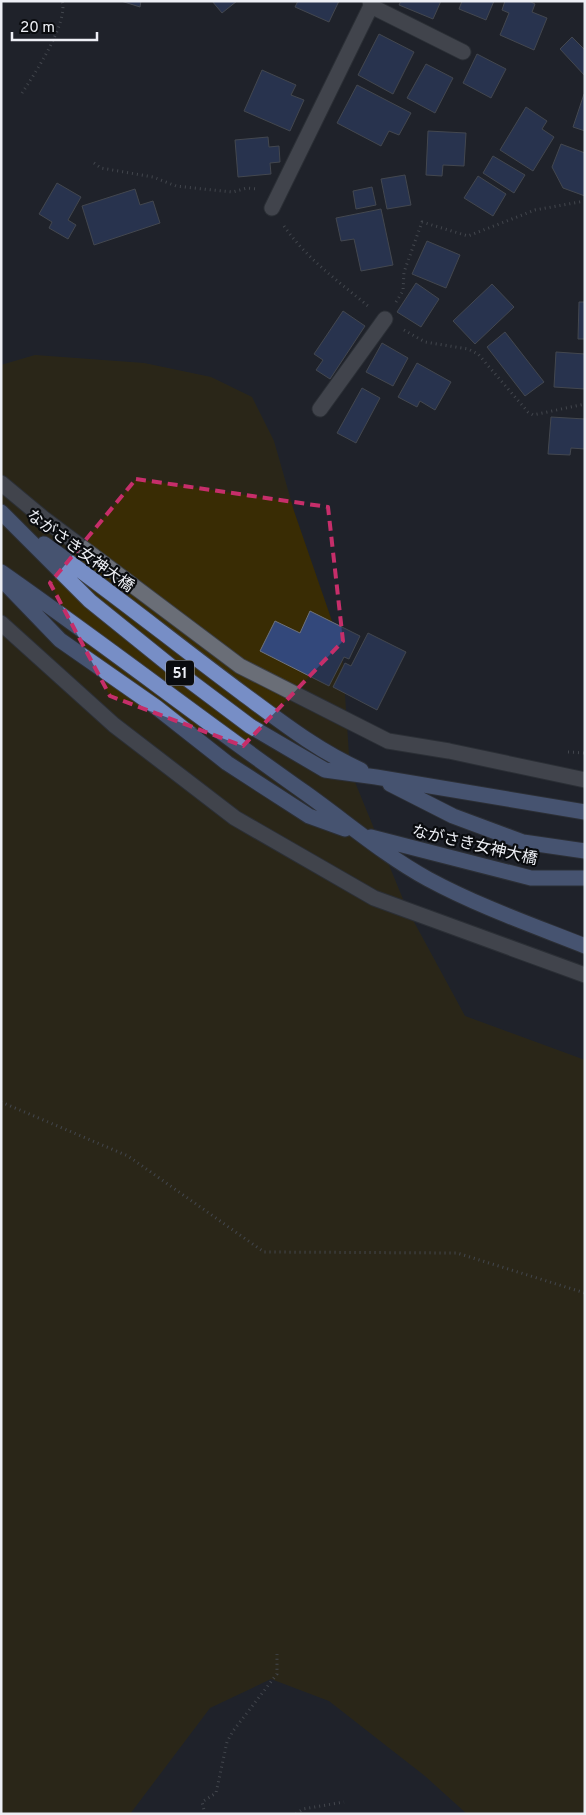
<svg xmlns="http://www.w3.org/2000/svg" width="586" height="1815" font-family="Overpass,'Noto Sans JP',sans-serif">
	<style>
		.green { fill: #392c04 }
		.building { fill: #33487b; stroke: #6f737c }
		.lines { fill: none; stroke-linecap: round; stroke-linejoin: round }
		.minor-casing { stroke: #3b3e44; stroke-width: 17 }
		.major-casing { stroke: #3b3e44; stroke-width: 17 }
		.path { stroke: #6e7178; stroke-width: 3; stroke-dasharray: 1 4; stroke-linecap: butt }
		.minor { stroke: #6a6e77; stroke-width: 15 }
		.major { stroke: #778ec6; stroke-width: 15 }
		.marked { fill: none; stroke: #c62e6a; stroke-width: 4; stroke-dasharray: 10 6; stroke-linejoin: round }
		.labels { text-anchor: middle; stroke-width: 4.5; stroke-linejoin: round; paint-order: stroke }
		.shield { fill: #0a0c0f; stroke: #a9abb0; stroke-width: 1 }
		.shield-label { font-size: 15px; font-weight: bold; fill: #edeff5 }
		.street-label { font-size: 16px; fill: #edeff5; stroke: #0a0c0f }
	</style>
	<rect width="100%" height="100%" fill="#1f222a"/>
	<!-- green -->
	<path class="green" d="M35 355 144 363 211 377 252 397 274 441 294 511 342 650 350 770 407 909 465 1016 585 1060V1814H467L425 1776 329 1701 271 1679 210 1708 130 1814H1V365Z"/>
	<!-- building -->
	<path class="building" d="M121 1H141L140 7Z
		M212 1H237L222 13Z
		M298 1H339L329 22 295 7Z
		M401 1H441L433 19 399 5Z
		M462 1H494L486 20 459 9Z
		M505 1H529L535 4 532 12 547 18 534 50 500 35 509 13 502 10Z
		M379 34 414 52 393 94 358 75Z
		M572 37 585 50V76L560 49Z
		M477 54 506 69 491 98 463 83Z
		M426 64 453 78 435 113 407 98Z
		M262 70 296 85 291 95 304 100 290 131 244 111Z
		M357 85 411 113 399 135 389 131 381 146 337 123Z
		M584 94H585V131L573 127Z
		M526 107 547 121 542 129 554 137 533 171 500 150Z
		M428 131 466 133 464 166 443 165 442 176 426 175Z
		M268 137 269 147 279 146 280 162 270 163 271 174 238 177 235 140Z
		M561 144 585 153V196L563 188 552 167Z
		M493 156 525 175 514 193 483 173Z
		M405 175 411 205 387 209 381 179Z
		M478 176 506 194 493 216 464 198Z
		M57 183 81 197 68 220 76 225 68 239 49 228 52 222 39 214Z
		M372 187 376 205 356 209 353 191Z
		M135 189 140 205 153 201 160 223 94 245 82 206Z
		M381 209 393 265 361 271 354 239 341 241 336 218Z
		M427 241 460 255 446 288 412 274Z
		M416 283 439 299 421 327 397 312Z
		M492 284 514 307 475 344 453 321Z
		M579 302H585V339H578Z
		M343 311 365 326 330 379 316 370 323 360 314 354Z
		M505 332 544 382 525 396 487 347Z
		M382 343 408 358 393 386 366 372Z
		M556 352 585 354V389L554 387Z
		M417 363 451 382 435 410 420 401 417 407 398 397Z
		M362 388 380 398 356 443 337 433Z
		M551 417 585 419V449L571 448 570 455 548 454Z
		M310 611 360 636 349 659 344 657 329 686 260 651 275 621 300 633Z
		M368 633 406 652 377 710 333 687 345 663 351 666Z"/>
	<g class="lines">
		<!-- minor casing -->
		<g class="minor-casing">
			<path id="minor" d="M371 6 463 52
				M272 208 371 6 370 1
				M320 409 385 319
				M1 483 43 518 240 666 388 741 449 751 585 780
				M1 623 114 725 235 818 374 898 585 975"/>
		</g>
		<!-- major casing -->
		<g class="major-casing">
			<path id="major" d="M1 512 90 601 178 672 250 726 325 770 376 777 585 812
				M44 544C112 592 176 644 242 693 280 721 318 751 361 770
				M1 572C104 644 202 720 304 792 345 821 384 855 428 879 478 906 532 925 585 946
				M7 585 60 640 156 707 227 763 309 816 345 829
				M390 784 453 816 523 842 585 851
				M371 837 531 878H585"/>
		</g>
		<!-- path -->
		<path class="path" d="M22 93C34 75 69 22 62 1
			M94 163 101 168 153 177 176 186 212 190 233 192 247 188 257 189
			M284 226C306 258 338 281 368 306
			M396 302 403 291 404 272 422 222 468 236 535 210 585 201
			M404 330 425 342 468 349 478 354 528 412 533 415 585 404
			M568 752 585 753
			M1 1102 128 1156 264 1252 457 1253 585 1293
			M205 1814 202 1802 216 1793 227 1742 233 1731 277 1674V1654
			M296 1814 303 1809 344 1802"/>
		<!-- minor -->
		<use href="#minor" class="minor"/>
		<!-- major -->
		<use href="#major" class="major"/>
	</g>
	<!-- marked area -->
	<path d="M0 0H586V1815H0ZM136 479 328 507 343 641 243 746 110 696 50 583Z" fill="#1f222a" fill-opacity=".55" fill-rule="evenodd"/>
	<path class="marked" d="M136 479 328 507 343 641 243 746 110 696 50 583Z"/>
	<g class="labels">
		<!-- shield labels -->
		<rect class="shield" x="166" y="660.5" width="28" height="25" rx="4"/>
		<g class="shield-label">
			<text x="180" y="678">51</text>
		</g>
		<!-- street labels -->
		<g class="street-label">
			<text transform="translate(81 550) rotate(36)" y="6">ながさき女神大橋</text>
			<text transform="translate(475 844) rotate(13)" y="6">ながさき女神大橋</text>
		</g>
	</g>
	<!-- border -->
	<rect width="586" height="1815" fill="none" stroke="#edeff5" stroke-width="5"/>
	<!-- scale -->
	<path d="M12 32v8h85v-8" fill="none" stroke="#edeff5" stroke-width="2.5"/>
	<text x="20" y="32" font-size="15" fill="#edeff5" stroke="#0a0c0f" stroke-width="4" paint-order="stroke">20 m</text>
</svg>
